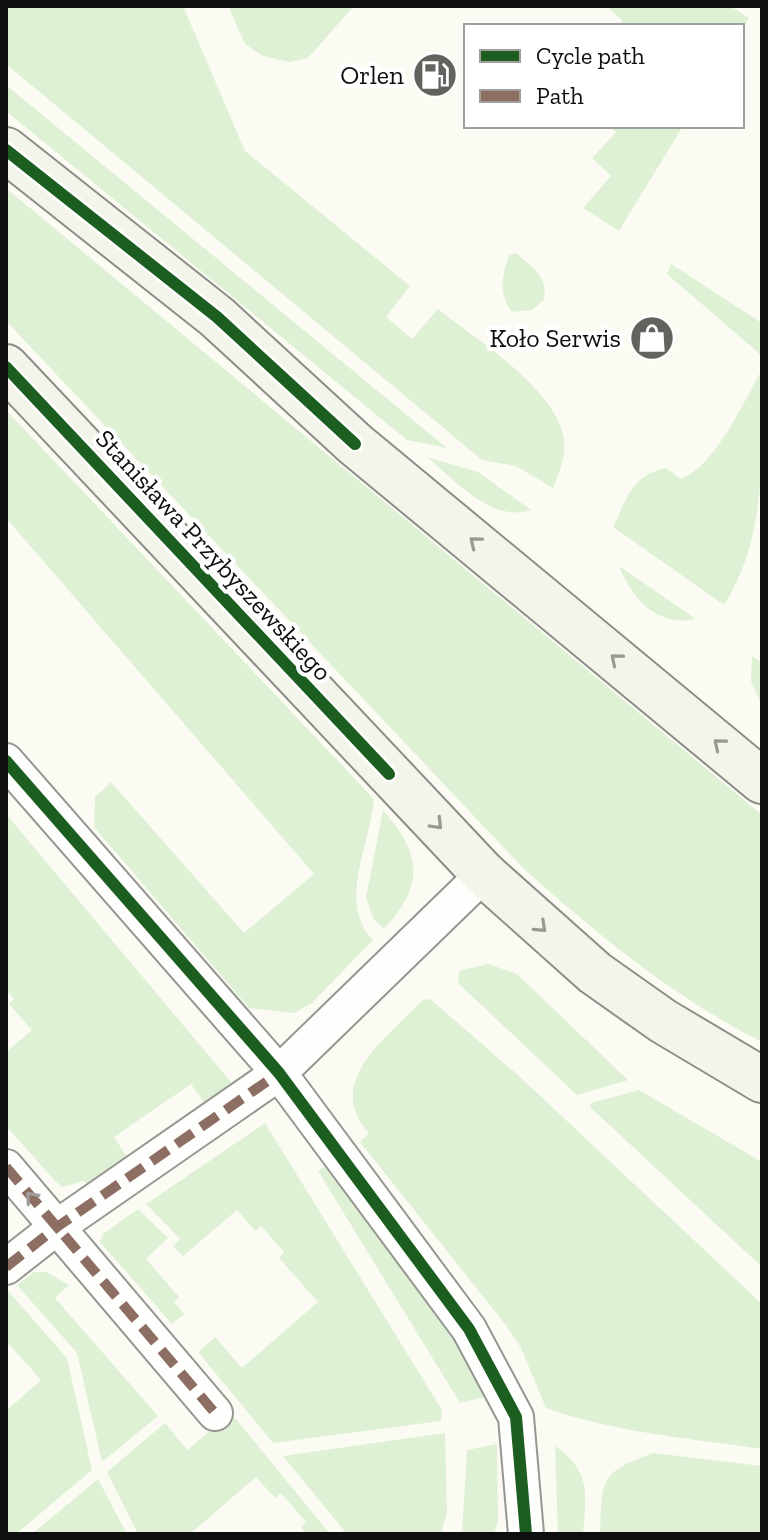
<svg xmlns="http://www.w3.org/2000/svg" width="768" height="1540" font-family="'Zilla Slab',serif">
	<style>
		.green { fill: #def1d5 }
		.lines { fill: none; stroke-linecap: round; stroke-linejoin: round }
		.street-casing { stroke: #959592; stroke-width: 38 }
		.secondary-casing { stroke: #8c8c89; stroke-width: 48 }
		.street { stroke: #fefefd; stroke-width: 34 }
		.secondary { stroke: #f3f5eb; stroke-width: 44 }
		.quiet { stroke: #8d6e63; stroke-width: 10; stroke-dasharray: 20 10; stroke-linecap: butt }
		.cycleway-casing { stroke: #fff; stroke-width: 17 }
		.cycleway { stroke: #1b5e20; stroke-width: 12 }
		.oneway { stroke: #989993 }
		.oneway2 { stroke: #9e9e9e }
		.labels { text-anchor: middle; stroke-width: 8; stroke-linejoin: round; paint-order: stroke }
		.poi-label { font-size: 26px; fill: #0f0f0f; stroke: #fff; text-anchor: end }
		.street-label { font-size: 26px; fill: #0f0f0f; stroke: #fff }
	</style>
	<rect width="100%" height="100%" fill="#fbfbf4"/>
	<!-- green -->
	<path class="green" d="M6 6H183L245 151 410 286 386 317 412 339 438 309C476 339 558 390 564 440 566 456 559 474 553 488L516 466 482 460 6 64Z
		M228 6H354L308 58 289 62 263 56 245 44Z
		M606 6H730L749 18 742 29V26H620L623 21Z
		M6 85 447 448 407 440 6 111Z
		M608 126H683L619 231 583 208 611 176 592 158 616 132Z
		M6 188 762 815V1042C675 998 598 935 525 870L6 321Z
		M516 253C533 268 548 276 544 300L532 310 512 312C498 293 502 276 509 255Z
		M671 264 762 323V356L667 274Z
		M762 370C762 450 768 536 724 605L613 527C628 497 631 476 666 468L681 479C716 465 743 402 762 370Z
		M6 410 374 799C370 845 337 903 373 940L312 1003 294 1013 249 1008 94 827 95 797 111 782 244 933 314 874 6 518Z
		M427 457 478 472 531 510C491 523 455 480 427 457Z
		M619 566 696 619C657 627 633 600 619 566Z
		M752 656 762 663V706L751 681Z
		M383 810C423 856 424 885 384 929L373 918 366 898Z
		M6 814 231 1082 223 1096 207 1107 191 1084 114 1137 129 1160 90 1186 83 1181 63 1187 56 1182 6 1126V1052L32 1030 9 1004 14 999 6 990Z
		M488 964 517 974 628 1080 577 1095 458 983 459 971Z
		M430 999 519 1076 762 1304V1449C689 1438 616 1433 546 1408L521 1348 505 1324 360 1142 369 1133C322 1083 389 1035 423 1000Z
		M639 1090 762 1162V1267L590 1107 591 1103Z
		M265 1123 442 1410 441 1421 273 1443 198 1352 215 1337 242 1368 318 1302 279 1258 284 1252 261 1226 255 1231 237 1210 183 1256 173 1246 180 1239 146 1204Z
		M327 1165 443 1318 488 1396 460 1403 318 1171Z
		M138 1209 168 1238 146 1259 179 1297 174 1302 184 1314 172 1324 100 1242 103 1234Z
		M34 1272H46L69 1285 55 1298 158 1416 102 1462 77 1353 17 1285Z
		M8 1291 67 1358 92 1470 16 1534H6V1411L41 1380 6 1341Z
		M231 1413 330 1534H307L301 1527 306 1522 281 1493 275 1498 256 1477 190 1534H138L107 1472 165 1423 187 1450Z
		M445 1433 447 1512 441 1534H347L283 1456Z
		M497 1444 498 1521 494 1534H462L467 1450Z
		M555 1446C592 1472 586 1494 583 1534H558Z
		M653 1453 762 1466V1534H600C603 1479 598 1473 653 1453Z
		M98 1479 127 1534H32Z"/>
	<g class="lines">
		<!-- street casing -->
		<g class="street-casing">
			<path id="street" d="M6 761 279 1073 469 1329 516 1417 526 1534
				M6 1167 215 1413
				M6 1267 57 1227 279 1073 484 874"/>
		</g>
		<!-- secondary casing -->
		<g class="secondary-casing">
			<path id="secondary" d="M6 150 217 317 355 444 762 781
				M6 367 484 874 595 973 663 1021 762 1080"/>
		</g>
		<!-- street -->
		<use href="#street" class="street"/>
		<!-- secondary -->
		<use href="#secondary" class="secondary"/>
		<!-- quiet -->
		<path class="quiet" d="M6 1167 215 1413
			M6 1267 57 1227 279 1073"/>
		<!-- cycleway casing -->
		<g class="cycleway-casing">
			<path id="cycleway" d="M6 150 217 317 355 444
				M6 367 389 774
				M6 761 279 1073 469 1329 516 1417 526 1534"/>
		</g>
		<!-- cycleway -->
		<use href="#cycleway" class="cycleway"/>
	</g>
	<!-- one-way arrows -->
	<defs><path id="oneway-chevron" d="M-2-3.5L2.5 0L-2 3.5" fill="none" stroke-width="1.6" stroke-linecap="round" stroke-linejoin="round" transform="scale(2)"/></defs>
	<g class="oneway">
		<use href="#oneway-chevron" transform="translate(475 542) rotate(-141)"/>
		<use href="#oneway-chevron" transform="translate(616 659) rotate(-140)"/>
		<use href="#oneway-chevron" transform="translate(719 744) rotate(-140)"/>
		<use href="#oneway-chevron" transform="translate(437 824) rotate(46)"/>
		<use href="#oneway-chevron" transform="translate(541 927) rotate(43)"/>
	</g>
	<use class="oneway2" href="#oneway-chevron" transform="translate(31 1197) rotate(-131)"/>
	<!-- icons -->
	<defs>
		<g id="fuel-disc" transform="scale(2.3)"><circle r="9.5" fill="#62625f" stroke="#fff"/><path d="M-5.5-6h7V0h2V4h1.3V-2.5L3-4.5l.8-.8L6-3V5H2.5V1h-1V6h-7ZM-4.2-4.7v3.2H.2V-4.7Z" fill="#fff"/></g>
		<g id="shop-disc" transform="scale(2.3)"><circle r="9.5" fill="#62625f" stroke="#fff"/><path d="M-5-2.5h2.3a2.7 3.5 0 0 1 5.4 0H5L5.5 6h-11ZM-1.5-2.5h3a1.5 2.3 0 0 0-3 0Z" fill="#fff"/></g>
	</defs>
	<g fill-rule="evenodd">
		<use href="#fuel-disc" x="435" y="75"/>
		<use href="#shop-disc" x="652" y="338"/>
	</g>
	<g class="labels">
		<!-- poi labels -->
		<g class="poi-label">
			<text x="404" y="84">Orlen</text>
			<text x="621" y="347">Koło Serwis</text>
		</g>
		<!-- street labels -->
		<g class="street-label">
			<text transform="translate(214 555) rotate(47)" y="9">Stanisława Przybyszewskiego</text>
		</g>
	</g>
	<!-- border -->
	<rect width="768" height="1540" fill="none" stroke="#0f0f0f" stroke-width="16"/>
	<!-- legend -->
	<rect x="464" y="24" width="280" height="104" fill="#ffffff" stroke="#9f9f9f" stroke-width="2"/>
	<rect x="480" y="50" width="40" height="12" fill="#1b5e20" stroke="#9f9f9f" stroke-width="2"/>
	<text x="536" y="64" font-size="24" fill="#0f0f0f">Cycle path</text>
	<rect x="480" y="90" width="40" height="12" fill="#8d6e63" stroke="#9f9f9f" stroke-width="2"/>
	<text x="536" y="104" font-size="24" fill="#0f0f0f">Path</text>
</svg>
